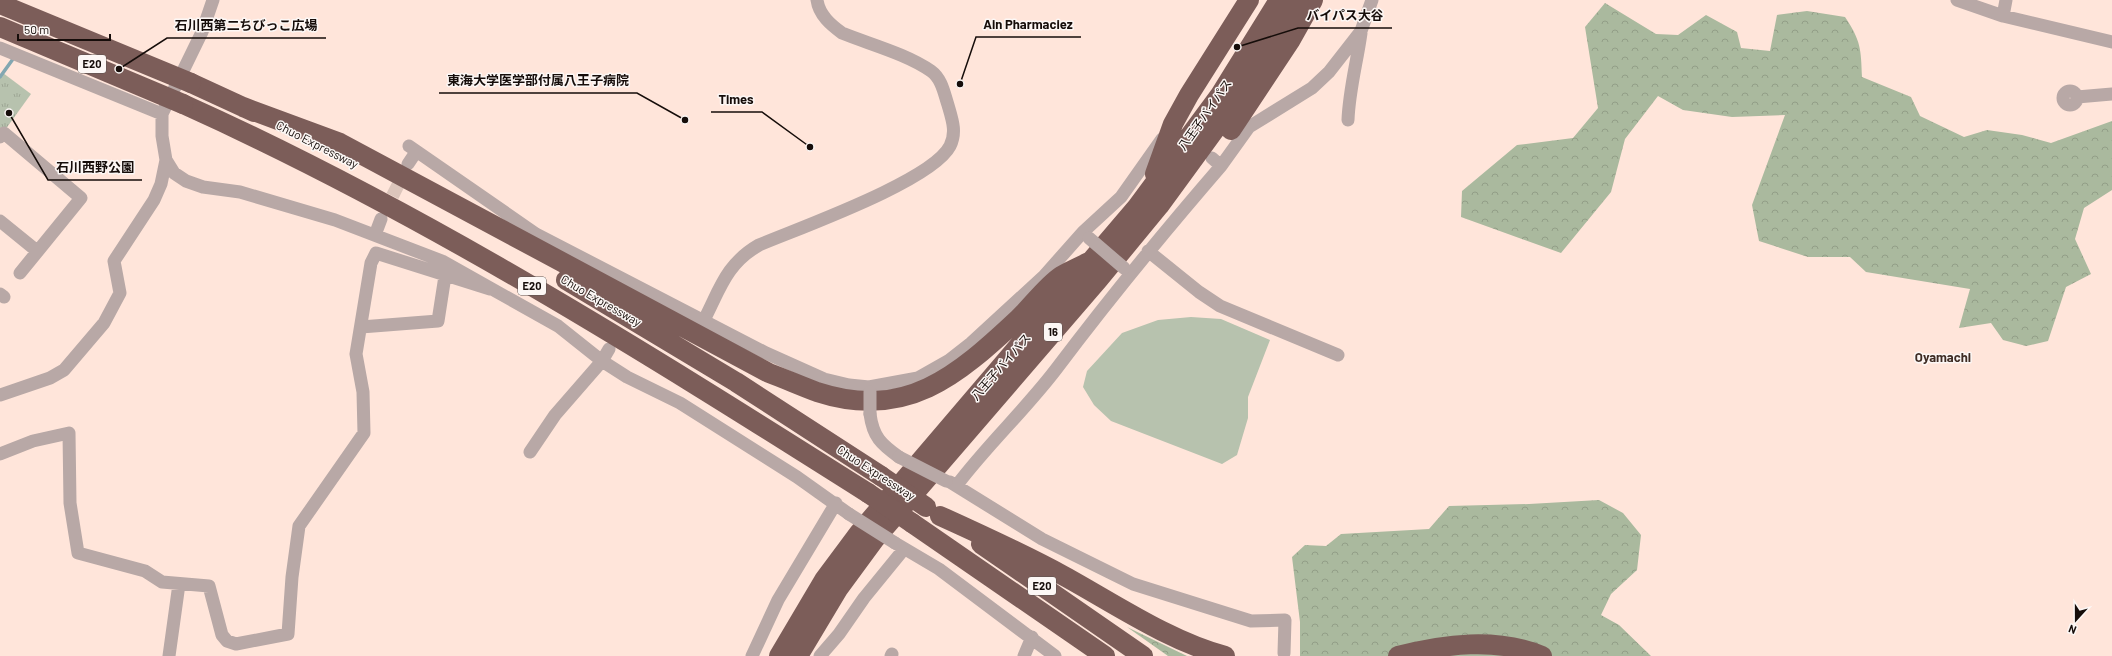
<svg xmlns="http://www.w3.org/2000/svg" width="2112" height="656" font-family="Barlow,'Noto Sans JP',sans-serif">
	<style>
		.forest { fill: url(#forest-crowns) }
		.park { fill: url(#park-tufts) }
		.pitch { fill: #b7c2ae }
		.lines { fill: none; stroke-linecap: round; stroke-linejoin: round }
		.stream { stroke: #83a7b1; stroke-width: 3.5 }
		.minor-tunnel { stroke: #dcc5bb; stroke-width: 13; stroke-dasharray: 13 6; stroke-linecap: butt }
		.minor { stroke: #b8a8a6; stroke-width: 13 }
		.highway { stroke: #7c5d59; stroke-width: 20 }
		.minor-bridge { stroke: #b8a8a6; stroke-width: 13 }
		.highway-bridge { stroke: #7c5d59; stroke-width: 20 }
		.labels { text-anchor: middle; stroke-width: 3; stroke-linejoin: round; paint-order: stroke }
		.shield { fill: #fcf7f5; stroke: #5b5350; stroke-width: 1 }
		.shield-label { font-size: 11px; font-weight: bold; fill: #160d0a }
		.street-label { font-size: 12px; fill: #160d0a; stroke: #fcf7f5 }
		.neighbourhood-label { font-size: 13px; font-weight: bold; fill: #3f2c24; stroke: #fcf7f5 }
		.leader { fill: none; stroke: #160d0a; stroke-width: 1.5 }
		.callout-dot { fill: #160d0a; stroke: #fcf7f5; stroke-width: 1.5 }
		.callout-label { font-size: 13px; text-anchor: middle; font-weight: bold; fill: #160d0a; stroke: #fcf7f5; stroke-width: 3; stroke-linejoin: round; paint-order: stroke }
	</style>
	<defs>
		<pattern id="forest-crowns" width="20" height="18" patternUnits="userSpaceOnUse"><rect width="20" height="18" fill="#aab99e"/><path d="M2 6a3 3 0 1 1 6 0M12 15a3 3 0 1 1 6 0" fill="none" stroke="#929e87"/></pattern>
		<pattern id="park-tufts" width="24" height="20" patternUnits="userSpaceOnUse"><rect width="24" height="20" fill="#b7c2ae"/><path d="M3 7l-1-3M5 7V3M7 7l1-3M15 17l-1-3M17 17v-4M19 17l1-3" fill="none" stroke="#9da694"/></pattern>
	</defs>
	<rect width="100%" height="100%" fill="#ffe5da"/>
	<!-- forest -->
	<path class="forest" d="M1605 3 1656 34 1678 35 1706 15 1737 32 1741 48 1770 51 1777 15 1807 11 1845 17C1861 41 1861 49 1862 77L1911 97 1920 116 1964 137 1987 130 2022 135 2051 143 2112 121V190L2084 208 2075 239 2091 274 2066 287 2048 341 2026 346 2003 340 1991 323 1959 328 1970 289 1866 272 1850 257H1808L1759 241 1752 205 1785 115 1732 117 1683 110 1658 96 1625 139 1611 192 1561 253 1461 217 1462 191 1517 145 1573 138 1598 108 1585 27Z
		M1599 500 1623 513 1641 535 1637 570 1611 594 1601 615 1619 625 1651 656H1300V622L1292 557 1305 545 1326 546 1341 534 1429 529 1449 506 1529 504Z
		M1127 627 1187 656H1168Z"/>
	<!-- park -->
	<path class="park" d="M3 73 31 94 0 137V77Z"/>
	<!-- pitch -->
	<path class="pitch" d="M1191 317 1221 319 1270 340 1248 397V418L1237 455 1222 464 1111 421 1094 405 1083 387 1087 371 1122 333 1158 320Z"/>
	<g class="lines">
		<!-- stream -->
		<path class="stream" d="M0 77 13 59"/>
		<!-- minor-tunnel -->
		<path class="minor-tunnel" d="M384 213 406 169"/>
		<!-- minor -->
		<path class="minor" d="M213 0 202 32 162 114V136L166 160 174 173 186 181 203 187 240 192 335 220 442 261 558 326 602 361 627 377 680 403 797 477 849 514
			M1957 0 2003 16 2112 42
			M2003 16 2006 0
			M0 48 162 114
			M2063 98a7 7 0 1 1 14 0a7 7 0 1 1-14 0Z
			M2077 97 2112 94
			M1348 120C1349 91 1357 62 1361 33
			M0 137 4 133 81 198 20 273
			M409 146 536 234 766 353 824 379 849 385 869 387 918 378 948 361 971 343 1044 276 1083 232 1121 197 1162 139
			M408 164 416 152
			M1221 166 1249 127 1312 88 1329 72 1361 31 1372 0
			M0 221 37 251
			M375 235 381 219
			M1148 251 1199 292 1220 306 1338 355
			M0 294 4 297
			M704 320C720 289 726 264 759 245 799 228 932 181 950 146 957 132 952 119 948 105 944 93 942 79 931 71 907 54 869 44 842 33 831 25 819 15 817 0
			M361 327 438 321 445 276
			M0 395 50 378 64 370 104 323 120 293 114 261 154 200 161 184 166 160
			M870 414C873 437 881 444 899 457
			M530 452 555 415 602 361 609 349
			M0 454 33 441 69 433 70 503 78 553 145 571 162 582 209 586 222 635 227 641 236 644 288 634 292 577 299 526 364 433 363 392 356 354 371 263 376 253 490 289
			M950 482 1042 539 1133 584 1251 621 1285 620 1284 653
			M957 485C988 444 1026 409 1057 368 1109 299 1164 232 1221 166L1212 158
			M895 543 939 569 1055 656
			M169 656 179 584
			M752 656 778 600 836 503
			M820 656 839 634 864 598 904 549
			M891 656 892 654
			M1024 656 1032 637"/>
		<!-- highway -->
		<path class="highway" d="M191 83 254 112
			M183 104C423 212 645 352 868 493
			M243 107 340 143 769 373C785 379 801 386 817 392 906 421 957 376 1018 319 1031 307 1046 286 1061 276 1071 270 1083 265 1093 260
			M1231 130 1290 41 1313 0
			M1155 174 1173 124 1189 95 1249 0
			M566 280 736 382 881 476
			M940 516C982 535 1024 554 1064 576 1115 604 1169 641 1225 656
			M912 523 1105 656
			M981 544 1143 656
			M779 656 824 580 859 533 1137 207 1220 95 1279 0
			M798 656 838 589 874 540 1098 280 1159 206 1216 128 1248 81 1297 0
			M1398 656C1444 644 1496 637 1542 656"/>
		<!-- minor-bridge -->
		<path class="minor-bridge" d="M1089 238 1124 268
			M870 392V414
			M899 457 946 481
			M849 514 895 543"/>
		<!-- highway-bridge -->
		<path class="highway-bridge" d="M0 4 191 83
			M0 27 183 104
			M881 476 926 507
			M868 493 912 523"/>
	</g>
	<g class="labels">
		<!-- shield labels -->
		<g class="shield">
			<rect x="78" y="55" width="28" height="18" rx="3"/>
			<rect x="518" y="277" width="28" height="18" rx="3"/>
			<rect x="1044" y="323" width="18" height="18" rx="3"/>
			<rect x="1028" y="577" width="28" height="18" rx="3"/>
		</g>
		<g class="shield-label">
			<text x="92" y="68">E20</text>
			<text x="532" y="290">E20</text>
			<text x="1053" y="336">16</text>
			<text x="1042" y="590">E20</text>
		</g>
		<!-- street labels -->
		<g class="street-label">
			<text transform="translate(1205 115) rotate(-55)" y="4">八王子バイパス</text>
			<text transform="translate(317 145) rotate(27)" y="4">Chuo Expressway</text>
			<text transform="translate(601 301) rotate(30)" y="4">Chuo Expressway</text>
			<text transform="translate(1001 367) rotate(-49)" y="4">八王子バイパス</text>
			<text transform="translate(876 473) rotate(33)" y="4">Chuo Expressway</text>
		</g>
		<!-- neighbourhood labels -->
		<g class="neighbourhood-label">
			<text x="1943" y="362">Oyamachi</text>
		</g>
	</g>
	<!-- callouts -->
	<path class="leader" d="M1237 47L1298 28H1392M960 84L976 37H1081M119 69L167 38H326M685 120L637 93H439M810 147L762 112H711M9 113L48 180H142"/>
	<g class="callout-dot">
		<circle cx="1237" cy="47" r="4"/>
		<circle cx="960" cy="84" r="4"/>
		<circle cx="119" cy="69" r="4"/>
		<circle cx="685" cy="120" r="4"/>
		<circle cx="810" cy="147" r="4"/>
		<circle cx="9" cy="113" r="4"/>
	</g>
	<g class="callout-label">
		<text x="1345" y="20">バイパス大谷</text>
		<text x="1028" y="29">Ain Pharmaciez</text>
		<text x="246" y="30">石川西第二ちびっこ広場</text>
		<text x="538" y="85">東海大学医学部付属八王子病院</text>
		<text x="736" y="104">Times</text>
		<text x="95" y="172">石川西野公園</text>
	</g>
	<!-- north arrow -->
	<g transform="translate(2076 620) rotate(201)" stroke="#fcf7f5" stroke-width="3" paint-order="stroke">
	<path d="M0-3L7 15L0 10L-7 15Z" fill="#160d0a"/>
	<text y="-6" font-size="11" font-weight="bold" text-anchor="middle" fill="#160d0a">N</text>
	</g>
	<!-- scale -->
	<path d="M18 34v6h92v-6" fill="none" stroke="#160d0a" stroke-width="2"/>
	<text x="24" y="34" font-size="12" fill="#160d0a" stroke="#fcf7f5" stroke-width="3" paint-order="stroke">50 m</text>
</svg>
